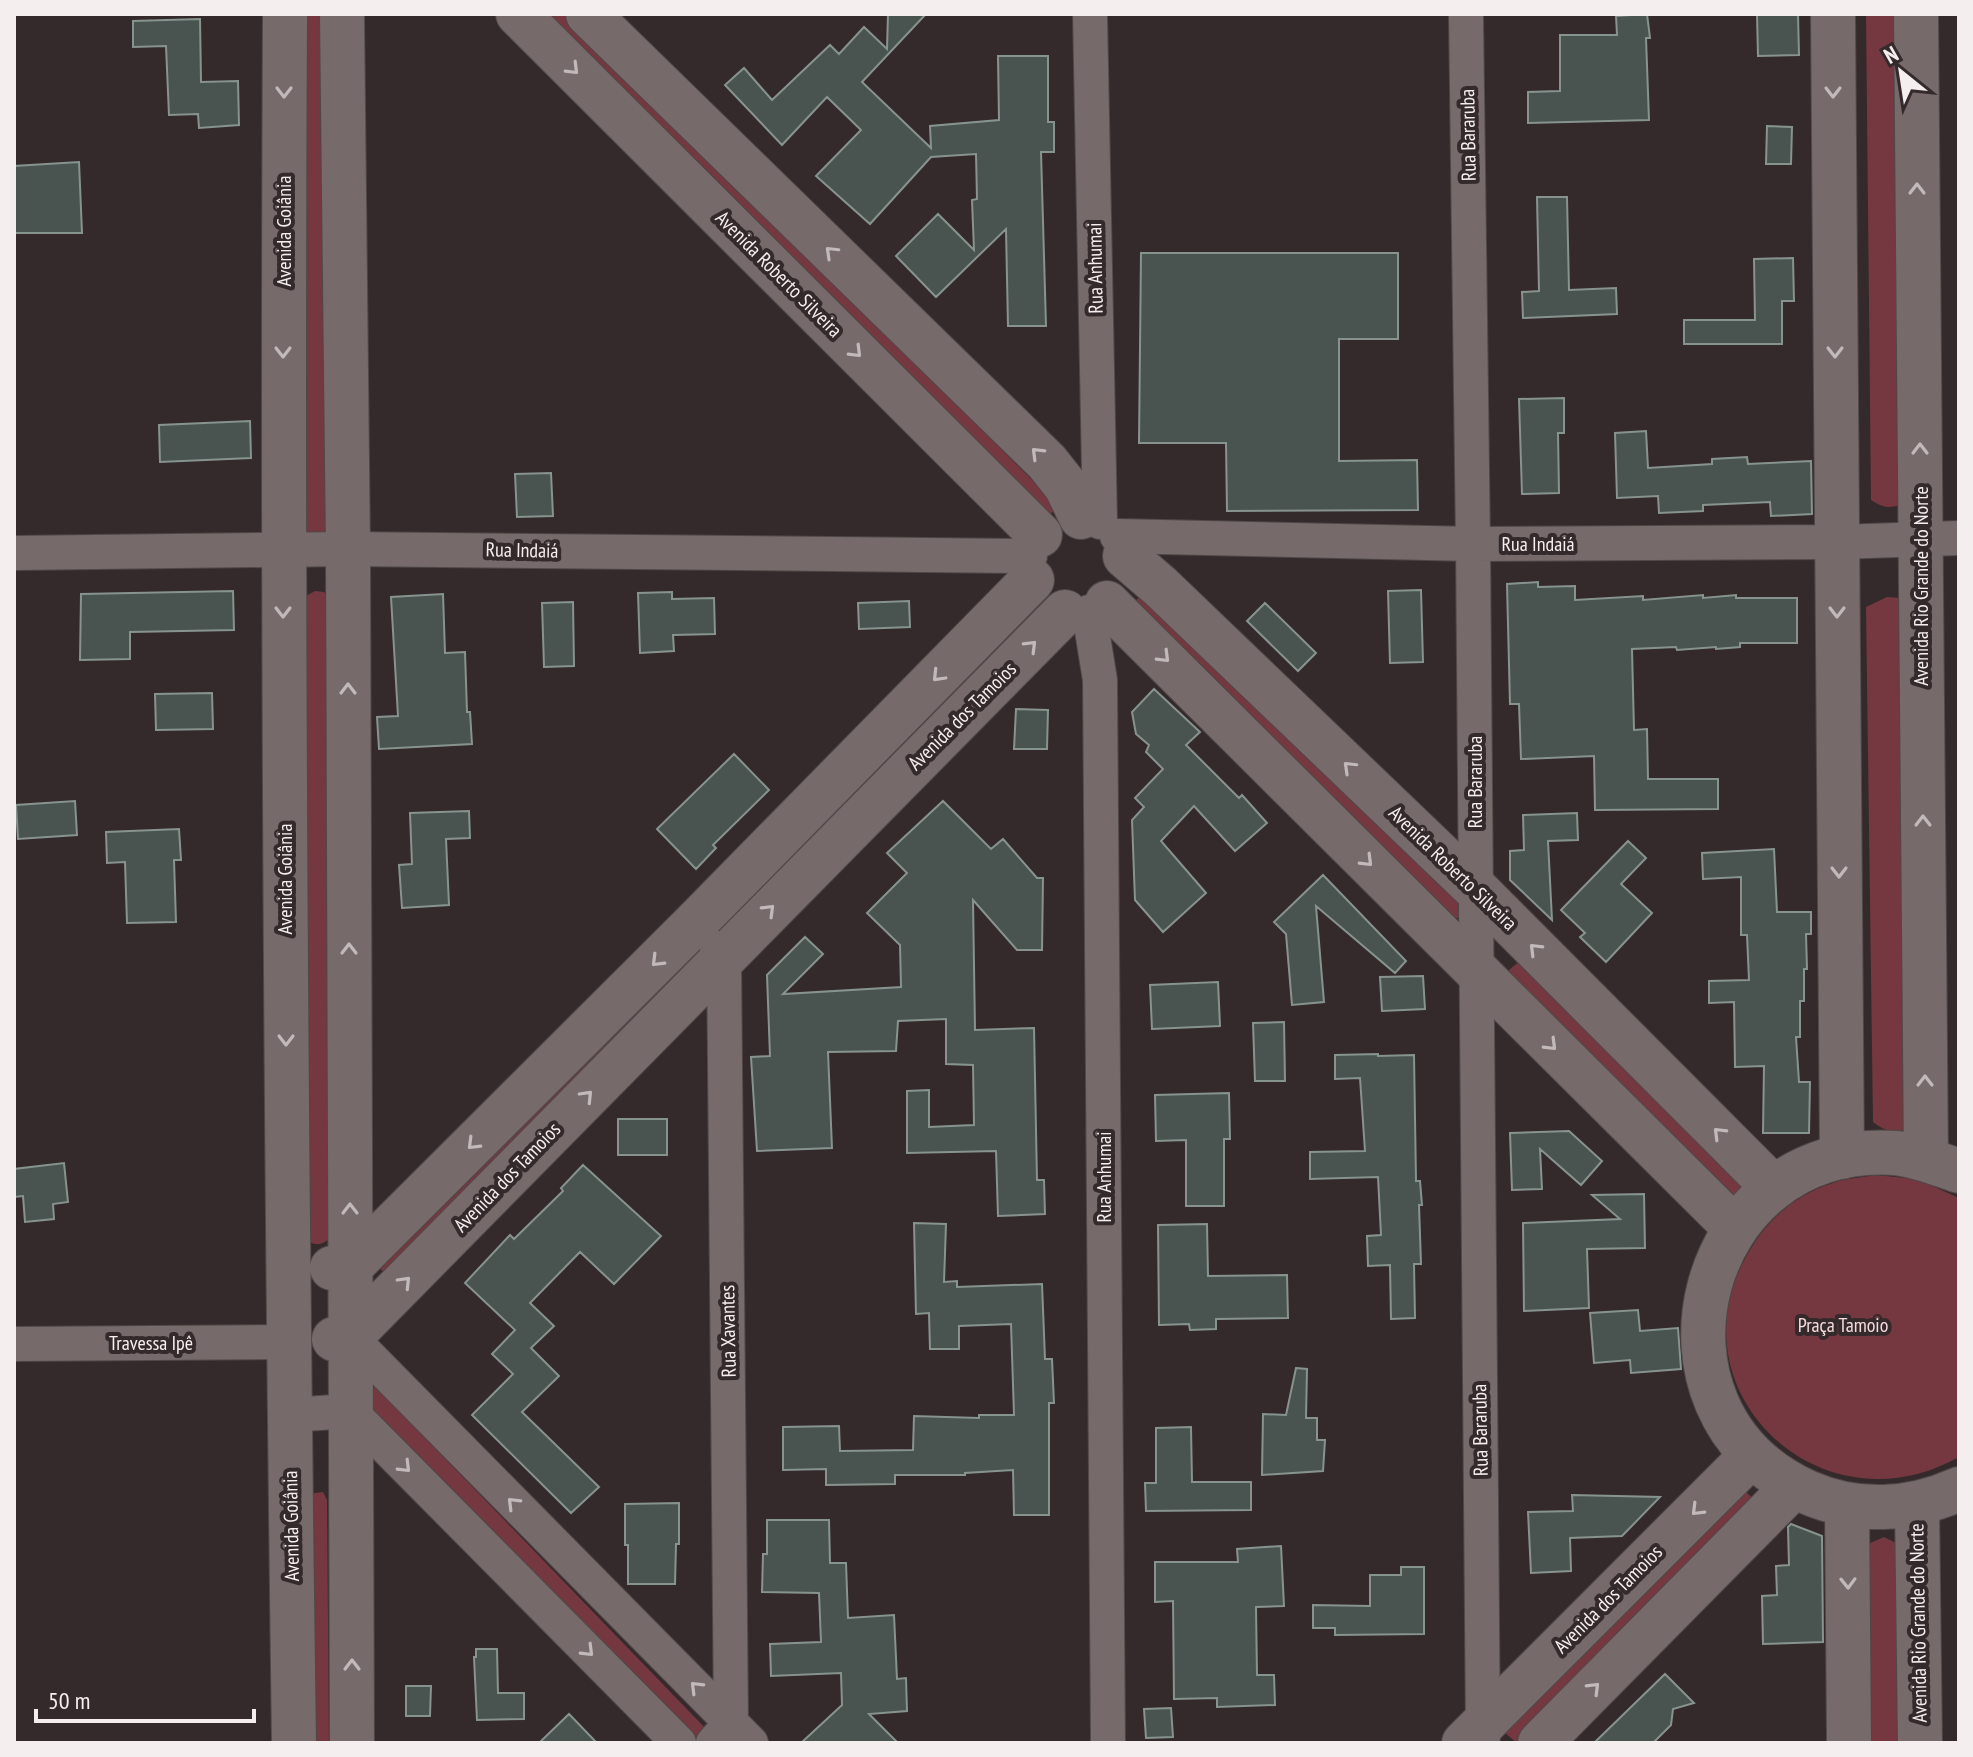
<svg xmlns="http://www.w3.org/2000/svg" width="1973" height="1757" font-family="'PT Sans Narrow',sans-serif">
	<style>
		.green { fill: #753840 }
		.building { fill: #495450; stroke: #87938f; stroke-width: 2 }
		.lines { fill: none; stroke-linecap: round; stroke-linejoin: round }
		.street-casing { stroke: #504848; stroke-width: 36 }
		.secondary-casing { stroke: #504848; stroke-width: 46 }
		.street { stroke: #766a6b; stroke-width: 34 }
		.secondary { stroke: #766a6b; stroke-width: 44 }
		.oneway { stroke: #c2b9ba }
		.labels { text-anchor: middle; stroke-width: 8; stroke-linejoin: round; paint-order: stroke }
		.street-label { font-size: 20px; fill: #f5eeee; stroke: #342a2b }
		.park-label { font-size: 20px; fill: #f5d9db; stroke: #342a2b }
	</style>
	<rect width="100%" height="100%" fill="#342a2b"/>
	<!-- green -->
	<path class="green" d="M301 14H326L329 528 323 537 306 536Z
		M537 14H567L1052 500 1054 511 1046 517Z
		M1866 14H1904L1902 504C1890 509 1883 508 1871 500Z
		M315 591 324 592 329 599 328 1240C319 1246 314 1245 305 1240L304 597Z
		M1146 595 1462 902V912L1458 918H1447L1134 607 1137 599Z
		M1887 597 1900 598 1905 1130C1891 1133 1885 1131 1873 1122L1866 607Z
		M1520 961 1747 1188 1732 1202 1504 974Z
		M660 968 675 982 388 1277 374 1262Z
		M1875 1175 1917 1179 1959 1198V1457C1816 1537 1663 1383 1753 1245 1771 1216 1800 1193 1833 1183 1846 1178 1861 1178 1875 1175Z
		M375 1386 709 1732 697 1743H693L362 1399Z
		M1745 1491 1759 1504 1522 1743H1517L1505 1733Z
		M323 1492 327 1500 329 1743H309V1494Z
		M1884 1537 1896 1543 1907 1743H1861L1868 1544Z"/>
	<!-- building -->
	<path class="building" d="M888 14H926L862 82 931 148 930 126 999 120 998 56H1048V122H1054V152H1041L1046 326H1008L1006 229 936 297 896 256 938 214 974 250 972 200 977 199 976 154 931 157 870 224 816 176 861 130 827 97 782 145 725 85 744 68 772 100 830 45 839 54 864 27 887 49Z
		M1647 14 1650 38H1646L1649 120 1528 123V92L1560 91V35H1617L1616 16Z
		M1757 14H1798L1799 55 1758 56Z
		M200 19 201 82 238 81 239 125 199 128 198 114 169 115 166 46 133 47V21Z
		M1767 126 1792 127 1791 164H1766Z
		M79 162 82 233H14V166Z
		M1537 197H1567L1569 290 1616 288 1617 314 1523 318 1522 292 1539 291Z
		M1141 253H1398V339H1339V461L1417 460 1418 510 1227 511 1226 443H1139Z
		M1793 258 1794 301H1782V344H1684V320H1755L1754 259Z
		M1564 398V433H1558L1559 493 1522 494 1519 399Z
		M250 421 251 458 160 462 159 425Z
		M1646 431 1648 468 1712 464V459L1747 457 1748 464 1811 461 1812 514 1771 516 1770 502 1703 505V511L1659 513 1658 496 1617 498 1615 433Z
		M551 473 553 516 517 517 515 474Z
		M1538 582V587L1575 586V600L1643 596V600L1703 595V598L1736 595V598H1797V643H1740V647L1716 649V647L1677 650 1676 647 1632 649 1634 730 1647 729 1648 779H1718V809L1595 810 1594 756 1521 759 1519 704H1510L1507 584Z
		M1421 590 1423 662 1390 663 1388 591Z
		M233 591 234 630 130 632V659L80 660 81 594Z
		M672 592V599L714 598 715 634 673 635 674 651 640 653 638 593Z
		M443 594 445 653 465 652 467 712H470L472 744 379 749 377 717 398 716 391 597Z
		M909 601 910 627 859 629 858 603Z
		M573 602 574 666 544 667 542 603Z
		M1265 603 1316 653 1298 671 1247 621Z
		M1154 689 1200 732 1186 745 1239 798 1242 795 1267 823 1235 851 1194 806 1161 841 1206 893 1163 932 1135 900 1132 820 1144 807 1135 798 1163 769 1146 752 1149 745 1136 734 1132 712Z
		M212 693 213 729 156 730 155 694Z
		M1016 709 1048 710 1047 749H1014Z
		M734 754 769 790 713 845 716 848 696 869 657 829Z
		M75 801 77 835 18 839 16 805Z
		M943 801 991 849 1003 839 1037 878H1043L1042 950H1017L973 900 975 1030 1034 1028 1037 1180H1044L1045 1214 998 1216 996 1151 907 1153V1091L929 1090V1127L974 1125 973 1065 946 1064V1019L898 1021 896 1051 828 1052 832 1148 757 1151 751 1057 770 1056 767 975 805 937 823 954 783 994 901 987 900 945 867 913 907 873 887 853Z
		M469 811 470 838 446 839 449 905 402 908 399 865 412 864 410 813Z
		M1577 813 1578 840 1548 841 1552 920 1510 880V851L1524 850 1523 815Z
		M179 829 181 860H174L176 922 127 923 125 862 107 863 106 832Z
		M1628 841 1646 858 1621 884 1652 913 1606 962 1580 937 1585 933 1561 910Z
		M1774 849 1777 912H1811V934H1806L1807 969H1804V1001H1800V1037H1796L1799 1082H1810L1809 1133H1763L1764 1066 1735 1067 1734 1002 1709 1003V981L1749 980 1747 935H1741V877L1703 879 1702 853Z
		M1323 875 1406 961 1395 973 1316 906 1324 1002 1292 1005 1286 934 1274 922Z
		M1423 976 1425 1009 1382 1011 1380 977Z
		M1218 982 1220 1026 1152 1029 1150 985Z
		M1284 1022 1285 1081H1255L1253 1023Z
		M1378 1054V1056L1414 1055 1416 1181H1420L1422 1205H1419L1421 1264H1414L1415 1318 1391 1319 1390 1265 1368 1266 1367 1236 1381 1235 1378 1177 1310 1179V1152L1365 1151 1360 1078 1335 1079V1055Z
		M1229 1093 1230 1139H1224V1206H1186V1140L1156 1141 1155 1095Z
		M618 1119H667V1155H618Z
		M1569 1131 1602 1161 1581 1185 1540 1149 1542 1189 1512 1190 1510 1133Z
		M64 1163 68 1202 53 1204 54 1219 25 1222 23 1196 14 1197V1169Z
		M583 1165 661 1236 614 1284 580 1252 530 1303 554 1326 531 1348 559 1376 522 1412 599 1487 571 1513 472 1415 513 1374 492 1354 515 1330 465 1283 510 1235 514 1239 563 1191 561 1188Z
		M1644 1194 1645 1248 1587 1249 1589 1308 1524 1311 1523 1223 1620 1219 1592 1195Z
		M914 1223 946 1224 944 1282 957 1281V1287L1042 1284 1045 1359H1052L1054 1403H1049V1515H1014L1013 1470 965 1473V1475H895V1484L826 1485V1469L783 1470V1427L839 1426 840 1451 913 1450 914 1416 979 1418V1415H1014L1011 1324 959 1326V1349H930L929 1313 916 1314Z
		M1207 1224 1208 1276 1287 1275 1288 1318 1216 1319V1329L1190 1330 1189 1324 1159 1325 1158 1225Z
		M1638 1310 1640 1331 1678 1328 1681 1369 1631 1373 1630 1360 1594 1363 1590 1313Z
		M1296 1368 1307 1369 1306 1418H1317V1440H1325L1323 1471 1262 1475 1263 1414 1286 1415Z
		M1191 1427 1192 1482H1251V1510L1146 1511 1145 1483H1156V1428Z
		M1572 1495 1660 1497 1622 1536 1570 1538 1571 1571 1531 1573 1528 1512 1573 1511Z
		M679 1503V1544H676L675 1584H628V1545H625V1504Z
		M767 1520H829L830 1563H846L848 1618 894 1615 897 1679 906 1678 907 1711 869 1714 898 1743H801L842 1705 841 1673 771 1676 770 1644 821 1642 819 1593 762 1592 763 1554H767Z
		M1791 1524 1822 1536 1823 1642 1763 1644 1762 1596 1777 1595 1776 1566 1789 1565 1788 1527Z
		M1281 1546 1284 1606 1256 1607 1257 1675H1274L1275 1705 1217 1707V1698L1174 1699 1173 1601 1155 1602V1562H1238L1237 1549Z
		M1401 1567H1424V1634L1335 1635V1628H1313V1605L1370 1606V1575H1401Z
		M476 1649H497L498 1693H524V1719L477 1720 474 1657H476Z
		M1665 1674 1694 1703 1673 1709 1671 1725 1653 1743H1594Z
		M406 1686H431L430 1716H406Z
		M1171 1708 1173 1737 1146 1738 1144 1709Z
		M569 1714 597 1743H539Z"/>
	<g class="lines">
		<!-- street casing -->
		<g class="street-casing">
			<path id="street" d="M1090 14 1100 522
				M1466 14 1473 544 1483 1738
				M1117 536 1473 544 1837 542 1959 538
				M14 553 348 549 1030 556
				M1089 612 1100 680 1108 1743
				M350 1337 751 1743
				M14 1344 288 1342
				M289 1415 350 1411 679 1743
				M713 1743 731 1723 724 956 717 948"/>
		</g>
		<!-- secondary casing -->
		<g class="secondary-casing">
			<path id="secondary" d="M285 14C282 590 286 1167 294 1743
				M342 14 348 549 352 1743
				M518 14 1040 535
				M588 14 1047 462 1066 486 1081 517
				M1833 14 1842 1157
				M1916 14 1926 1159
				M1125 556 1161 587 1476 889 1774 1188
				M1107 603 1735 1228
				M1959 1171C1938 1164 1917 1155 1895 1153 1697 1140 1627 1411 1807 1492 1857 1514 1910 1511 1959 1489
				M332 1268 350 1267 694 924 1032 580
				M334 1339 350 1337 1065 612
				M1917 1503 1920 1743
				M1847 1505 1849 1743
				M1464 1743 1752 1455
				M1540 1743 1794 1486"/>
		</g>
		<!-- street -->
		<use href="#street" class="street"/>
		<!-- secondary -->
		<use href="#secondary" class="secondary"/>
	</g>
	<!-- one-way arrows -->
	<defs><path id="oneway-chevron" d="M-2-3.5L2.5 0L-2 3.5" fill="none" stroke-width="1.6" stroke-linecap="round" stroke-linejoin="round" transform="scale(2)"/></defs>
	<g class="oneway">
		<use href="#oneway-chevron" transform="translate(573 69) rotate(45)"/>
		<use href="#oneway-chevron" transform="translate(284 92) rotate(90)"/>
		<use href="#oneway-chevron" transform="translate(1833 92) rotate(90)"/>
		<use href="#oneway-chevron" transform="translate(1917 189) rotate(-90)"/>
		<use href="#oneway-chevron" transform="translate(831 252) rotate(-136)"/>
		<use href="#oneway-chevron" transform="translate(283 352) rotate(90)"/>
		<use href="#oneway-chevron" transform="translate(856 352) rotate(45)"/>
		<use href="#oneway-chevron" transform="translate(1835 352) rotate(90)"/>
		<use href="#oneway-chevron" transform="translate(1920 449) rotate(-90)"/>
		<use href="#oneway-chevron" transform="translate(1037 453) rotate(-135)"/>
		<use href="#oneway-chevron" transform="translate(283 612) rotate(90)"/>
		<use href="#oneway-chevron" transform="translate(1837 612) rotate(90)"/>
		<use href="#oneway-chevron" transform="translate(1031 646) rotate(-45)"/>
		<use href="#oneway-chevron" transform="translate(1164 657) rotate(45)"/>
		<use href="#oneway-chevron" transform="translate(938 676) rotate(134)"/>
		<use href="#oneway-chevron" transform="translate(348 689) rotate(-90)"/>
		<use href="#oneway-chevron" transform="translate(1349 767) rotate(-136)"/>
		<use href="#oneway-chevron" transform="translate(1923 821) rotate(-90)"/>
		<use href="#oneway-chevron" transform="translate(1367 861) rotate(45)"/>
		<use href="#oneway-chevron" transform="translate(1839 872) rotate(90)"/>
		<use href="#oneway-chevron" transform="translate(769 910) rotate(-45)"/>
		<use href="#oneway-chevron" transform="translate(349 949) rotate(-90)"/>
		<use href="#oneway-chevron" transform="translate(1535 949) rotate(-135)"/>
		<use href="#oneway-chevron" transform="translate(657 961) rotate(135)"/>
		<use href="#oneway-chevron" transform="translate(286 1040) rotate(90)"/>
		<use href="#oneway-chevron" transform="translate(1551 1045) rotate(45)"/>
		<use href="#oneway-chevron" transform="translate(1925 1081) rotate(-90)"/>
		<use href="#oneway-chevron" transform="translate(587 1096) rotate(-46)"/>
		<use href="#oneway-chevron" transform="translate(1719 1133) rotate(-135)"/>
		<use href="#oneway-chevron" transform="translate(473 1144) rotate(135)"/>
		<use href="#oneway-chevron" transform="translate(350 1209) rotate(-90)"/>
		<use href="#oneway-chevron" transform="translate(405 1282) rotate(-46)"/>
		<use href="#oneway-chevron" transform="translate(405 1467) rotate(45)"/>
		<use href="#oneway-chevron" transform="translate(513 1503) rotate(-135)"/>
		<use href="#oneway-chevron" transform="translate(1697 1510) rotate(135)"/>
		<use href="#oneway-chevron" transform="translate(1848 1583) rotate(89)"/>
		<use href="#oneway-chevron" transform="translate(588 1651) rotate(45)"/>
		<use href="#oneway-chevron" transform="translate(352 1665) rotate(-90)"/>
		<use href="#oneway-chevron" transform="translate(696 1687) rotate(-135)"/>
		<use href="#oneway-chevron" transform="translate(1594 1688) rotate(-45)"/>
	</g>
	<g class="labels">
		<!-- street labels -->
		<g class="street-label">
			<text transform="translate(1468 135) rotate(-91)" y="7">Rua Bararuba</text>
			<text transform="translate(284 231) rotate(-90)" y="7">Avenida Goiânia</text>
			<text transform="translate(1095 268) rotate(-91)" y="7">Rua Anhumai</text>
			<text transform="translate(779 274) rotate(45)" y="7">Avenida Roberto Silveira</text>
			<text x="1538" y="551">Rua Indaiá</text>
			<text transform="translate(522 550) rotate(1)" y="7">Rua Indaiá</text>
			<text transform="translate(1921 586) rotate(-90)" y="7">Avenida Rio Grande do Norte</text>
			<text transform="translate(962 716) rotate(-45)" y="7">Avenida dos Tamoios</text>
			<text transform="translate(1475 782) rotate(-90)" y="7">Rua Bararuba</text>
			<text transform="translate(1453 868) rotate(44)" y="7">Avenida Roberto Silveira</text>
			<text transform="translate(285 879) rotate(-90)" y="7">Avenida Goiânia</text>
			<text transform="translate(507 1177) rotate(-46)" y="7">Avenida dos Tamoios</text>
			<text transform="translate(1104 1177) rotate(-90)" y="7">Rua Anhumai</text>
			<text transform="translate(728 1331) rotate(-91)" y="7">Rua Xavantes</text>
			<text x="151" y="1350">Travessa Ipê</text>
			<text transform="translate(1480 1430) rotate(-91)" y="7">Rua Bararuba</text>
			<text transform="translate(291 1526) rotate(-91)" y="7">Avenida Goiânia</text>
			<text transform="translate(1608 1599) rotate(-45)" y="7">Avenida dos Tamoios</text>
			<text transform="translate(1918 1623) rotate(-91)" y="7">Avenida Rio Grande do Norte</text>
		</g>
		<!-- park labels -->
		<g class="park-label">
			<text x="1843" y="1332">Praça Tamoio</text>
		</g>
	</g>
	<!-- border -->
	<rect width="1973" height="1757" fill="none" stroke="#f5eeee" stroke-width="32"/>
	<!-- north arrow -->
	<g transform="translate(1901 72) rotate(330)" stroke="#342a2b" stroke-width="6" paint-order="stroke">
	<path d="M0-6L14 30L0 20L-14 30Z" fill="#f5eeee"/>
	<text y="-12" font-size="22" font-weight="bold" text-anchor="middle" fill="#f5eeee">N</text>
	</g>
	<!-- scale -->
	<path d="M36 1709v12h218v-12" fill="none" stroke="#f5eeee" stroke-width="4"/>
	<text x="48" y="1709" font-size="24" fill="#f5eeee" stroke="#342a2b" stroke-width="6" paint-order="stroke">50 m</text>
</svg>
